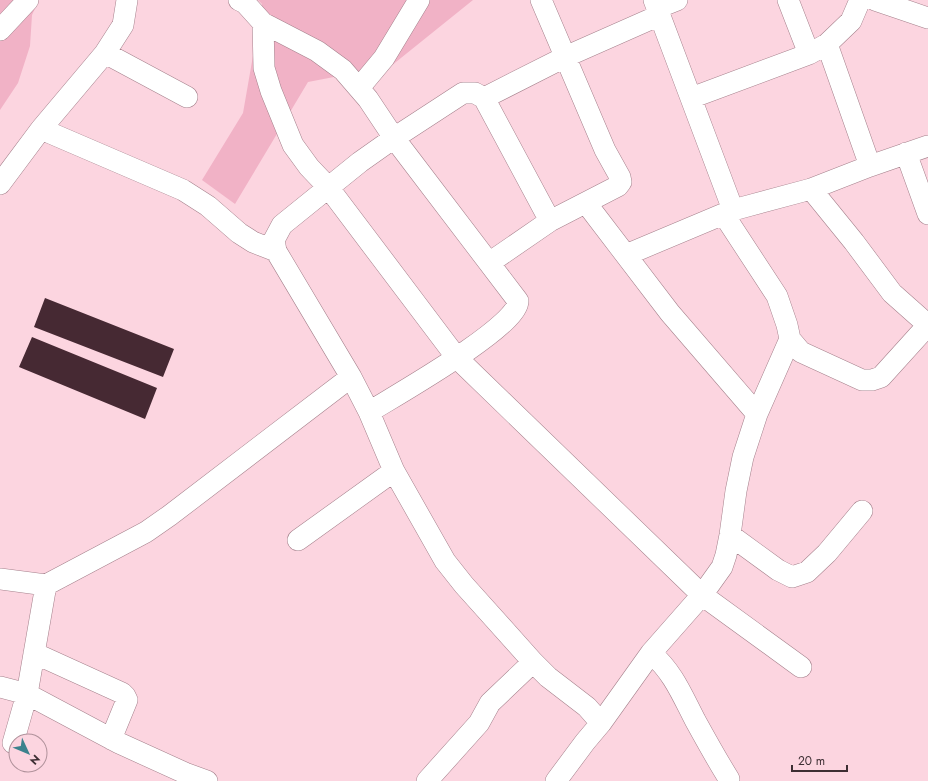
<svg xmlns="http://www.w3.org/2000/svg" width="928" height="781" font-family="Jost,sans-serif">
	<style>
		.green { fill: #f1b2c6 }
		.building { fill: #462933 }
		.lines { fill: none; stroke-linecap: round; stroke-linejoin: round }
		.minor-casing { stroke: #a5818c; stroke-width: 22 }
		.minor { stroke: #fff; stroke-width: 21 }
	</style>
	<rect width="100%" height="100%" fill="#fcd5e0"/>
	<!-- green -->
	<path class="green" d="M0 0H39L32 15 30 46 18 83 0 110Z
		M258 0H473L391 66 308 82 235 204 202 180 243 113 262 4Z"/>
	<!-- building -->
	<path class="building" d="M45 298 174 349 163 377 34 327Z
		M32 337 157 388 145 419 19 367Z"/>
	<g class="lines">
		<!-- minor casing -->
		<g class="minor-casing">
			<path id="minor" d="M239 0 245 3 263 23 317 51 343 70 368 99 394 138 518 301C519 326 393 397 369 412
				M654 0 733 210
				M788 0 809 54
				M875 0 928 18
				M657 8 677 0
				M263 23 264 68 271 91 293 145 309 167 328 187 457 358 702 595 801 667
				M0 30 28 0
				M827 44 870 166
				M105 53 187 97
				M359 88 384 58 419 0
				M484 98 565 57 660 15
				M691 98 809 54 827 44 851 21 860 0
				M41 129 183 190 208 206 239 233 253 242 276 251
				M906 153 928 214
				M0 184 41 129 105 53 123 25 127 0
				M811 189 854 242 892 293 928 325
				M586 203 670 313 757 414
				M550 221 484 98 475 93H463L394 138 360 162 282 225 274 240 276 251 351 377 369 412 394 471 445 561 464 585 533 662 548 677 587 707 601 723
				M626 255 733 210 811 189 870 166 928 146
				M489 263 550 221 618 186 621 182 620 177 605 150 541 0
				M790 339 801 352 862 380H872L881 377 928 325
				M730 535 778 570 792 577 807 572 827 553 862 511
				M298 540 394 471
				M0 579 46 585 146 532 169 516 351 377
				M34 653 122 693 125 696 127 700 111 739
				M651 653C673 672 682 695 695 720 706 740 717 760 729 779
				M0 687 27 694 119 743 185 773 207 781
				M13 743 27 694 46 585
				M427 781 479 723 490 703 533 662
				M556 781 585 742 601 723 651 653 702 595 722 567 726 555 730 535 736 491 743 457 757 414 790 339 787 325 777 296 724 215"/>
		</g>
		<!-- minor -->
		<use href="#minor" class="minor"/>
	</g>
	<!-- north arrow -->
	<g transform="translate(28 753) rotate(134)"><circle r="19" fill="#fcd5e0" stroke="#b0929b"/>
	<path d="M0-3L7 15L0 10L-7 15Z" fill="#3c828d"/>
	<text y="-6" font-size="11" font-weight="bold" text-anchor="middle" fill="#3d2e33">N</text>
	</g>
	<!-- scale -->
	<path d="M792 765v6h55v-6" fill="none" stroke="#3d2e33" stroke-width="2"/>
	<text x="798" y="765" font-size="12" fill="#3d2e33" stroke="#fcd5e0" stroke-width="3" paint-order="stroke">20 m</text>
</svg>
